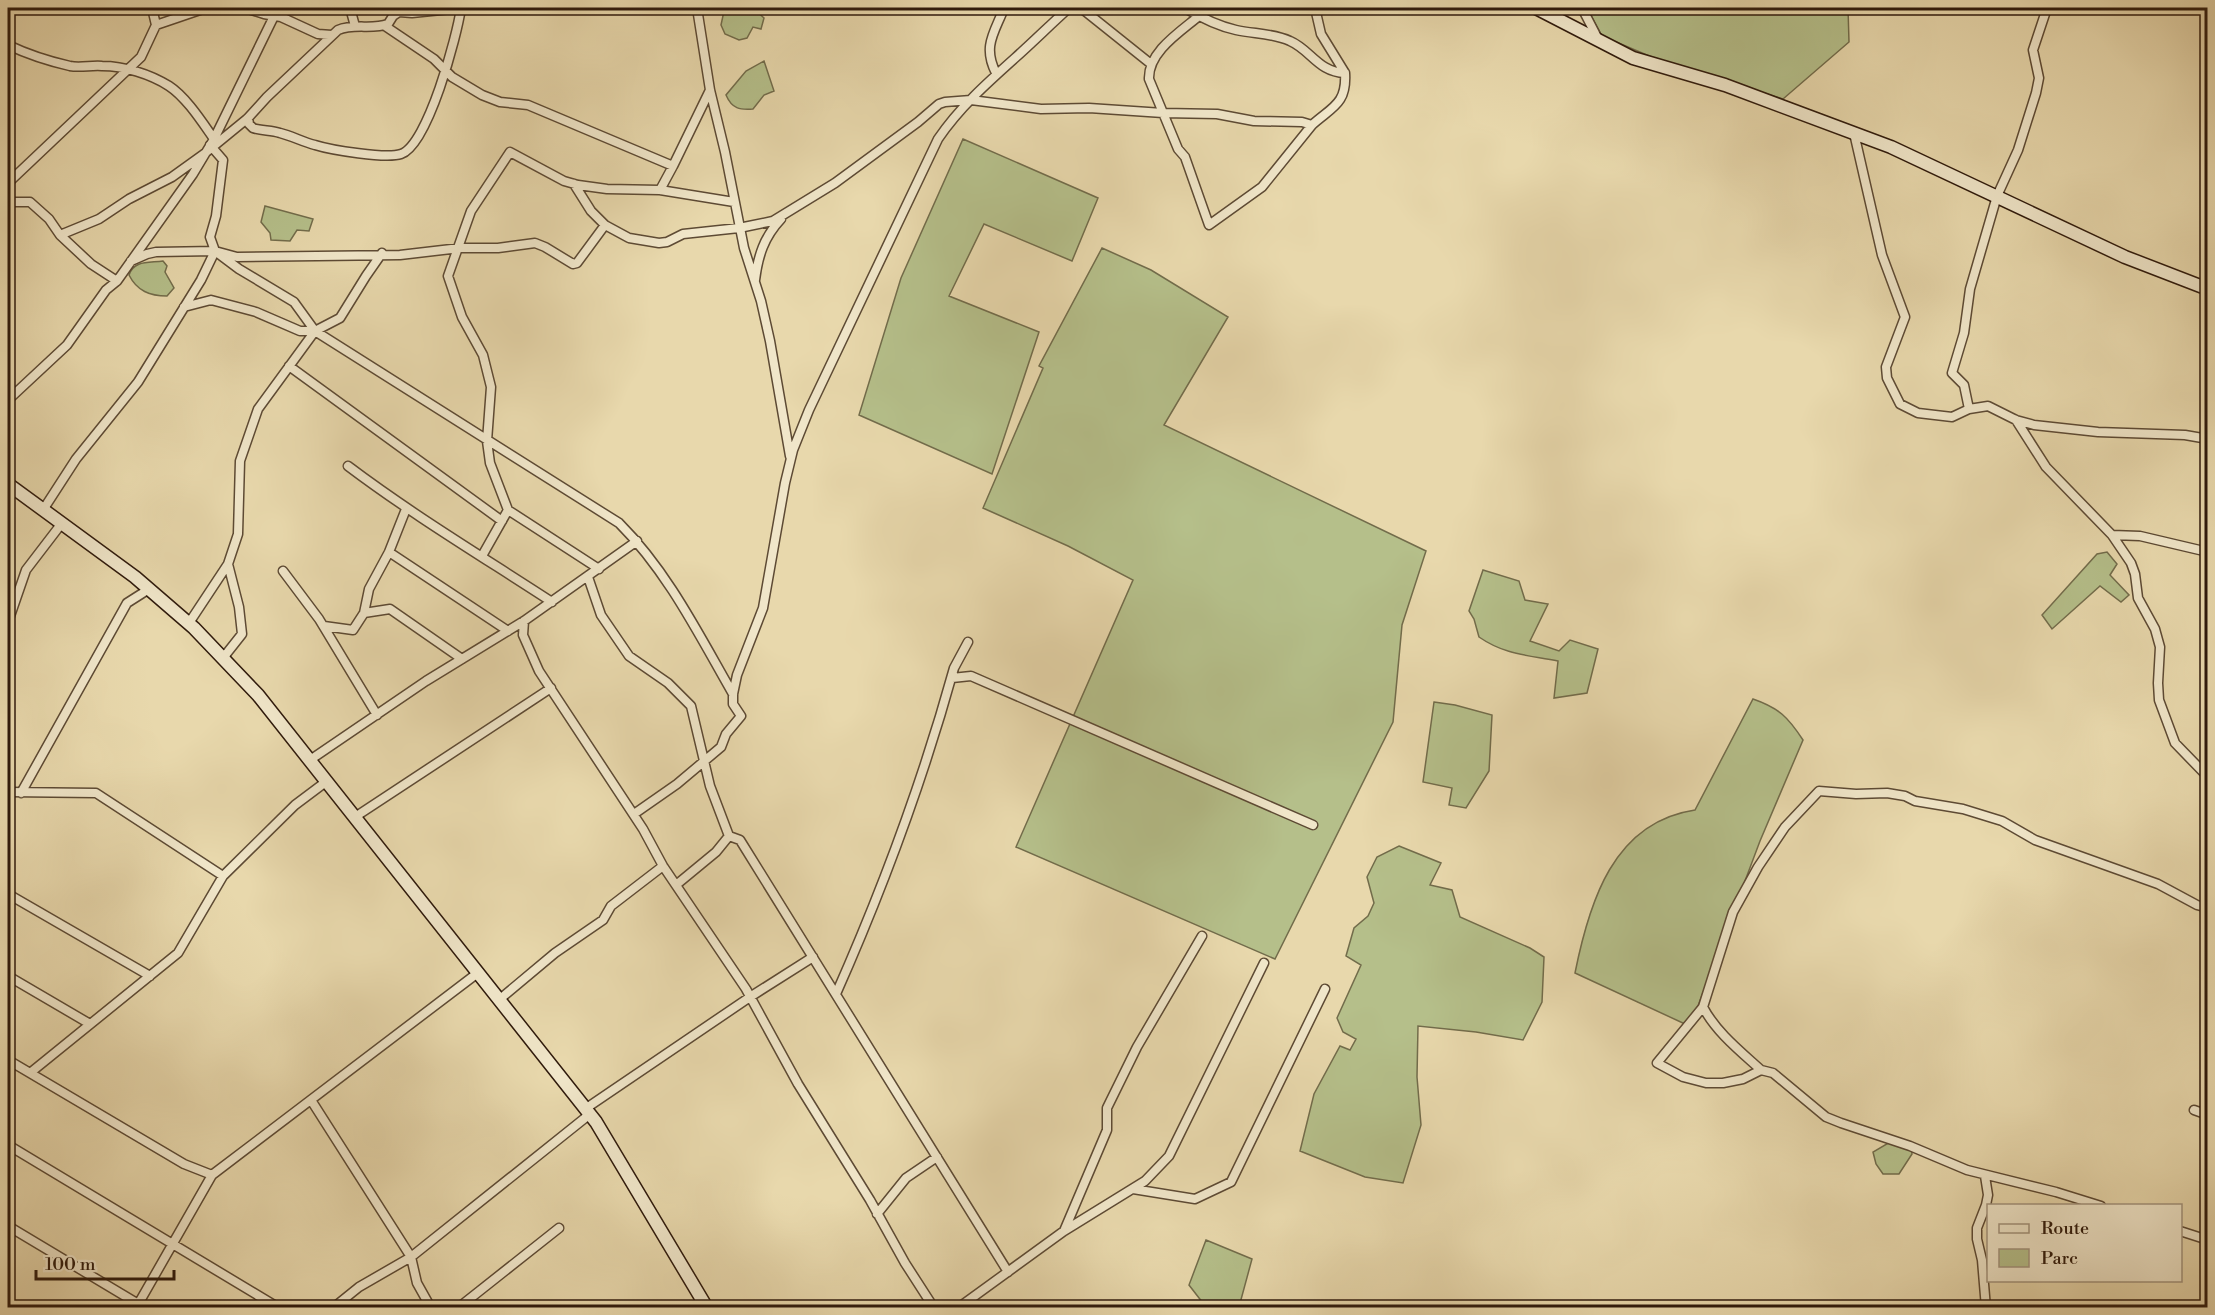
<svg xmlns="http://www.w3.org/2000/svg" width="2215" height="1315" font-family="'Libre Bodoni',serif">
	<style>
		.green { fill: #b5bf8a; stroke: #726c4b; stroke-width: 1.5 }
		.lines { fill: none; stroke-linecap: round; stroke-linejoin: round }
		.street-casing { stroke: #5d4a34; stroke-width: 11 }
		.secondary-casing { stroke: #2f1a0c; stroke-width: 15 }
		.street { stroke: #f0e6c9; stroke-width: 8 }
		.secondary { stroke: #f0e6c9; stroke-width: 12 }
	</style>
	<rect width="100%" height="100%" fill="#e8d8ac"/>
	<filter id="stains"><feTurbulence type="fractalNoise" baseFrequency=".00333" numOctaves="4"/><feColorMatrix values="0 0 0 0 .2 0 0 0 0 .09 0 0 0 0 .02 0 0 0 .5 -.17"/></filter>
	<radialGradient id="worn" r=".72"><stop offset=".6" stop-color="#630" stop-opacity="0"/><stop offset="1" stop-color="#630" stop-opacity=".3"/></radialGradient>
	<!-- green -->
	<path class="green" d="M735 8H753L764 18 761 29 753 27 747 38 739 40 725 34 721 25 724 11Z
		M1587 8H1848L1849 42 1783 99 1661 61 1602 36Z
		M764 61 774 91 764 95 753 109C740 110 732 109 726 95L746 71Z
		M963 139 1098 198 1072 261 984 224 949 296 1039 332 992 474 859 415 901 278Z
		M265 206 313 219 309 231 297 230 290 241 271 240 270 233 261 222Z
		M1102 248 1151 270 1228 317 1164 425 1426 551 1402 625 1393 722 1275 959 1016 847 1133 580 1068 546 983 508 1043 368 1039 366Z
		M163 261 167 266 165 272 174 288 167 296C150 296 137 291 129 275 134 260 149 263 163 261Z
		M2107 552 2117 564 2110 575 2129 595 2121 602 2100 586 2052 629 2042 615 2097 554Z
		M1483 570 1519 581 1525 600 1548 604 1530 641 1559 651 1570 640 1598 649 1587 693 1554 698 1558 661C1528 655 1505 655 1479 637L1474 619 1469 611Z
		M1753 699C1779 708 1788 717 1803 740L1760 841 1698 1006 1685 1024 1575 973C1589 903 1613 822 1695 810Z
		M1434 702 1455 705 1492 715 1489 771 1466 808 1449 805 1452 788 1423 782Z
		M1399 846 1441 863 1430 885 1452 890 1460 917 1530 948 1544 957 1542 1002 1523 1040 1476 1032 1418 1026 1417 1077 1421 1125 1403 1183 1365 1177 1300 1151 1314 1094 1340 1046 1350 1050 1356 1039 1343 1032 1337 1018 1361 965 1346 956 1354 928 1368 916 1374 903 1367 877 1377 857Z
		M1890 1142 1911 1145 1912 1154 1899 1174H1883L1876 1164 1873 1152Z
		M1206 1240 1252 1259 1239 1307H1206L1189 1285Z"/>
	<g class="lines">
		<!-- street casing -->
		<g class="street-casing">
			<path id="street" d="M245 8 264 14 281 17 318 34 332 35
				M350 8 355 26
				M697 8 710 90 725 152 744 248 761 301 770 341 790 456
				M1081 8 1151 64
				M1185 8C1200 17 1218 26 1236 30 1254 34 1273 33 1290 41 1311 50 1318 72 1345 73
				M1582 8 1598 39
				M1199 16C1180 32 1148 52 1149 79L1178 149 1185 157 1209 225 1262 187 1312 125
				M156 25 206 8
				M385 26 434 59 452 77 482 95 500 102 528 105 673 166 710 90
				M8 45C27 54 48 61 70 66 80 68 92 65 102 66 124 66 150 74 169 86 186 97 202 122 214 139
				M996 73C982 46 995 32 1004 8
				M248 118 249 124 253 128C262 131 271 130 280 133 292 136 303 142 315 145 331 150 386 159 401 154 428 145 457 36 461 8
				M1854 133 1882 255 1905 317 1886 367 1887 378 1900 404 1918 413 1952 417 1969 409 1988 406 2016 420 2034 425 2098 432 2185 435 2208 439
				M210 145 223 160 216 216 210 237 215 251 239 269 294 302 315 331 619 523C668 572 699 635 733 694
				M8 183 141 57 156 25 152 8
				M574 184 591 211 605 225
				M660 190 673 166
				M8 205 13 202H30L49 219 60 235 91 264 117 281
				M60 235 99 219 129 199 172 177 204 154 248 118 267 97 338 30C354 23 372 30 388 24L393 16 399 12 412 13 461 8
				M131 261 147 254 156 252 215 251 237 257 400 255 460 248H498L535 243 545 247 573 264 577 263 605 225 629 238 659 243 667 242 683 234 739 228 773 221 835 183 918 122 939 104 945 102 971 100 1041 109 1089 108 1163 113 1217 114 1254 121 1302 122 1312 125C1332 107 1347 104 1345 73L1321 34 1315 8
				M755 280C758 256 764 237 781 219
				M184 307 211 300 256 312 300 331H315
				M289 366 502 521
				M8 400 67 345 106 290 117 281 193 174 214 139 278 8
				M1969 409 1964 385 1952 373 1964 333 1970 289 1997 196 2018 150 2036 93 2039 78 2033 50 2047 8
				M2016 420 2046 467 2112 535 2140 536 2208 552
				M348 466C413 515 483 557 552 602
				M43 510 76 459 138 382 201 280 215 251
				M508 510 599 569
				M2112 535 2131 563 2135 574 2138 598 2155 629 2160 647 2158 683 2159 700 2175 743 2208 777
				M389 552 508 631
				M482 556 508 510 490 463 487 441 491 387 483 355 462 317 448 276 471 211 510 152 564 181 578 185 607 189 660 190 734 202
				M283 571 319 619 377 715
				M588 577 601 615 629 656 668 683 691 706 710 786 729 836 716 852 676 885
				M364 613 369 589 389 552 406 509
				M524 621 523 635 539 671 643 829 663 866 746 989 798 1084 870 1200 905 1263 934 1308
				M8 622 26 570 62 523
				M189 623 228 564
				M324 626 353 630 364 613 390 609 462 659
				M223 658 242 634 239 607 228 564 238 534 240 461 258 409 315 331 340 318 366 276 382 253
				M952 678 971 676 1313 825
				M310 760 426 681 524 621 637 541
				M8 792 96 793 223 876 295 805 327 781
				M21 793 127 603 149 589
				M634 814 677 784 721 747 726 734 741 716 733 704V694L737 675 763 608 785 483 793 450 809 410 938 139C959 108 987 83 1015 58 1033 42 1051 24 1069 8
				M355 817 551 688
				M729 836 740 840 1008 1272
				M8 894 150 976
				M8 976 90 1024
				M836 994C883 888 923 780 954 668L968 642
				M500 999 555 953 603 920 611 906 663 866
				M1703 1007C1716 1032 1740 1051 1761 1070
				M8 1060 184 1164 212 1175
				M30 1073 178 953 223 876
				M311 1100 411 1257 417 1283 431 1308
				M585 1109 750 997 813 957
				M2194 1110 2208 1115
				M8 1145 279 1308
				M1985 1176 1988 1195 1986 1205 1977 1228V1239L1982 1260 1986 1308
				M1133 1189 1195 1199 1231 1182 1325 989
				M2101 1206 2056 1192 1967 1170 1910 1146 1841 1123 1826 1117 1773 1073 1761 1070 1743 1079 1723 1083H1706L1683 1077 1657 1063 1703 1007 1733 912 1758 867 1785 827 1819 791 1856 794 1887 793 1905 796 1915 801 1963 809 2002 821 2035 840 2158 884 2197 905 2208 908
				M877 1214 906 1178 937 1157
				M8 1226 145 1308
				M1064 1231 1145 1181 1169 1156 1264 963
				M2180 1231 2208 1240
				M136 1308 212 1175 479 972
				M333 1308 359 1287 411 1257 590 1114
				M458 1308 559 1228
				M958 1308 1064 1231 1107 1130V1108L1137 1047 1202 936"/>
		</g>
		<!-- secondary casing -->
		<g class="secondary-casing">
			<path id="secondary" d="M1536 8 1633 58 1725 85 1891 147 2125 257 2208 289
				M8 484 135 577 194 628 258 695 596 1122 707 1308"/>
		</g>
		<!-- street -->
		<use href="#street" class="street"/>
		<!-- secondary -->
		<use href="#secondary" class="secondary"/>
	</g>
	<!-- margin -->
	<rect width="2215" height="1315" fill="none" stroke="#e8d8ac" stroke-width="30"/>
	<rect x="9" y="9" width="2197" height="1297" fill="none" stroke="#2f1a0c" stroke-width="3"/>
	<rect x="15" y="15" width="2185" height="1285" fill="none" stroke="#2f1a0c" stroke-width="1.5"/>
	<!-- legend -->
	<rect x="1987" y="1204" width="195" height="78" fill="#f0e6c9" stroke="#a3947d" stroke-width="1.5"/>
	<rect x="1999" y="1224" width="30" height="9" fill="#f0e6c9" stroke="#a3947d" stroke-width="1.5"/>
	<text x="2041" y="1234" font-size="18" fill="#2f1a0c">Route</text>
	<rect x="1999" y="1249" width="30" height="18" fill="#b5bf8a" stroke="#a3947d" stroke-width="1.5"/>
	<text x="2041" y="1264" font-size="18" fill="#2f1a0c">Parc</text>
	<!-- scale -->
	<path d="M36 1270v9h138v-9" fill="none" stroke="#2f1a0c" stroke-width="3"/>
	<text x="45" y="1270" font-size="18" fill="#2f1a0c" stroke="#f0e6c9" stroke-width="4.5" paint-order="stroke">100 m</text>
	<rect width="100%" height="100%" filter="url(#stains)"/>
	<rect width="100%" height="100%" fill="url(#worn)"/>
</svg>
